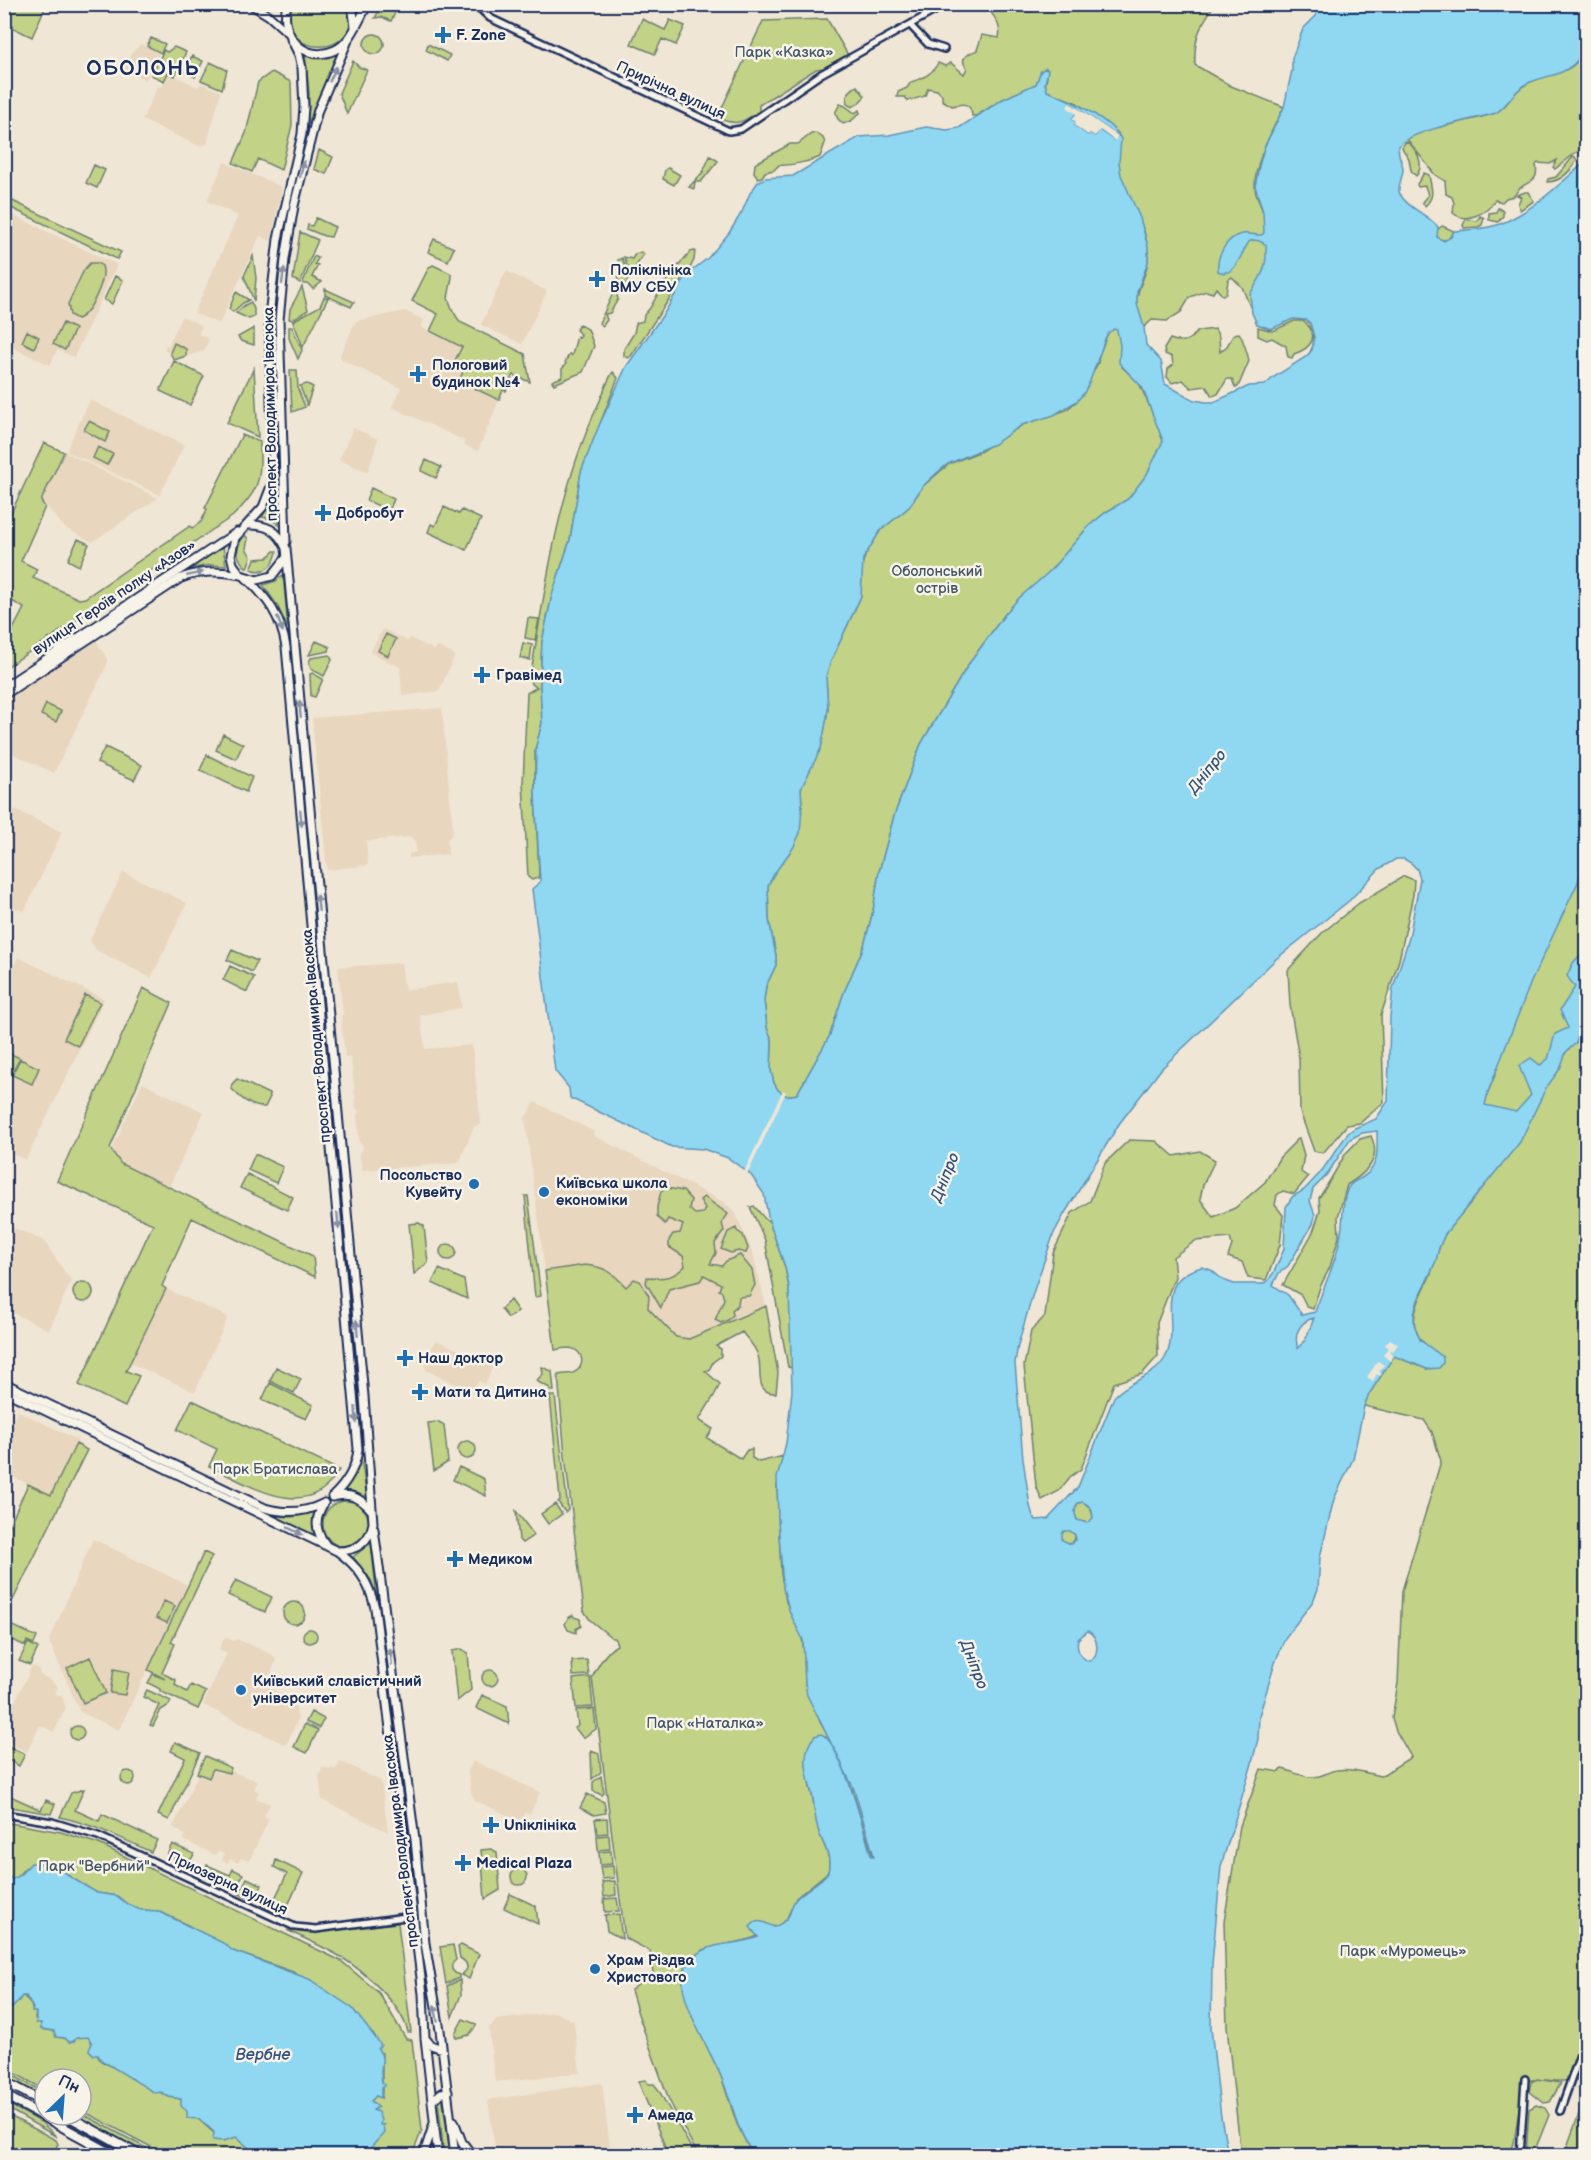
<svg xmlns="http://www.w3.org/2000/svg" width="1591" height="2160" font-family="'Balsamiq Sans',sans-serif">
	<style>
		.built { fill: #e8d6be }
		.green { fill: #c2d286; stroke: #6e8072; stroke-width: 1.5 }
		.water { fill: #90d7f2; stroke: #6194b7; stroke-width: 1.5; fill-rule: evenodd }
		.pier { fill: #f0e6d5 }
		.lines { fill: none; stroke-linecap: round; stroke-linejoin: round }
		.street-casing { stroke: #1b2f5e; stroke-width: 10 }
		.secondary-casing { stroke: #1b2f5e; stroke-width: 11 }
		.primary-casing { stroke: #1b2f5e; stroke-width: 12 }
		.street { stroke: #f7f3e8; stroke-width: 5 }
		.secondary { stroke: #f7f3e8; stroke-width: 7 }
		.primary { stroke: #f7f3e8; stroke-width: 8 }
		.oneway { fill: #8991a3 }
		.poi-dot { fill: #1f6fb2; stroke: #f7f3e8; stroke-width: 2 }
		.labels { text-anchor: middle; stroke-width: 5; stroke-linejoin: round; paint-order: stroke }
		.poi-label { font-size: 15px; font-weight: bold; fill: #1b2f5e; stroke: #f7f3e8; text-anchor: start }
		.park-label { font-size: 15px; fill: #455868; stroke: #f7f3e8 }
		.street-label { font-size: 15px; fill: #1b2f5e; stroke: #f7f3e8 }
		.water-label { font-size: 16px; font-style: italic; fill: #32517c; stroke: #f7f3e8 }
		.district-label { font-size: 21px; font-weight: bold; letter-spacing: 1.5px; fill: #1b2f5e; stroke: #f7f3e8 }
	</style>
	<rect width="100%" height="100%" fill="#f0e6d5"/>
	<filter id="ink" filterUnits="userSpaceOnUse"><feTurbulence type="fractalNoise" baseFrequency=".0167" numOctaves="2"/><feDisplacementMap in="SourceGraphic" scale="12" xChannelSelector="R" yChannelSelector="G"/><feConvolveMatrix kernelMatrix="1 2 1 2 8 2 1 2 1" color-interpolation-filters="sRGB"/></filter>
	<g filter="url(#ink)">
		<!-- built -->
		<path class="built" d="M141 44 159 53 146 80 124 69 131 54Z
			M169 73 198 87 201 83 221 92 207 144 199 146 142 120 158 86 162 87Z
			M224 162 282 187 271 241 260 236 219 324 194 313 238 216 207 201Z
			M6 212 117 265 74 357 57 350 50 365 5 344Z
			M506 271 547 291 522 344 481 325Z
			M405 311 424 320 421 327 462 347 465 367 459 381 499 400 478 451 464 445 465 441 392 407 401 388 342 360 340 356 356 321Z
			M182 316 202 326 198 334 209 339 204 351 174 360 170 353 164 350 166 345 168 346Z
			M90 400 184 445 160 495 66 451Z
			M353 428 378 439 368 472 339 460Z
			M65 452 158 498 92 542 65 528 42 501Z
			M383 629 408 641 410 638 434 650 436 646 455 655 439 691 402 696 400 667 370 652Z
			M95 639 107 659V665L54 773 5 750V699Z
			M442 708 453 832 447 840 448 854 409 858V854L416 852 415 840 411 837 366 841 368 865 327 870 312 718Z
			M5 805 62 832 24 912 5 903Z
			M123 872 187 903 151 978 96 950 90 940Z
			M5 922 10 925 15 954 5 959Z
			M18 957 104 999 26 1160 5 1151 4 985Z
			M401 963 405 990 458 982 462 1008 420 1015 425 1049 472 1045 481 1125 474 1126 459 1163 362 1170 359 1153 364 1147 359 1142 357 1115 360 1112 356 1108 351 1057H345L341 1017 343 1014 338 967Z
			M142 1083 204 1112 169 1187 121 1164 112 1149Z
			M535 1102 593 1131 594 1136 724 1202 735 1212 753 1253 766 1306 689 1339 676 1337 611 1272 585 1265 545 1271 525 1118Z
			M9 1226 44 1241 71 1281 49 1330 5 1309 4 1235Z
			M166 1289 228 1317 195 1392 130 1363Z
			M436 1340 491 1364 493 1367 485 1384 478 1381 473 1393 426 1370 425 1363Z
			M18 1411 78 1440 51 1495 5 1473 4 1439Z
			M93 1539 187 1585 119 1730 80 1712 49 1641Z
			M225 1637 234 1641 237 1639 273 1655 276 1661 265 1686 294 1700 298 1719 286 1745 203 1705 227 1653 219 1649Z
			M32 1666 39 1669 40 1675 53 1681 52 1683 58 1686 55 1693 62 1697 66 1708 54 1732 40 1725 27 1752 5 1741V1722Z
			M340 1761 381 1781 388 1832 322 1800 319 1776 322 1768 336 1769Z
			M473 1761 540 1792 530 1814 525 1813 523 1818 518 1820 476 1801 471 1793 468 1771Z
			M214 1771 221 1774 223 1771 230 1774 231 1771 258 1781 254 1789 259 1792 256 1798 270 1804 264 1816 269 1819 249 1861 241 1858 238 1863 230 1859 228 1863 222 1860 224 1854 218 1851 215 1855 183 1840 185 1835 173 1827 198 1775 209 1780Z
			M555 2012 574 2021 580 2073 495 2082 489 2028 497 2020Z
			M602 2083 611 2155H496L488 2100Z"/>
		<!-- green -->
		<path class="green" d="M5 4 46 5 32 37 5 24Z
			M1038 4 1214 5C1199 29 1194 36 1195 65L1231 86 1284 107C1273 129 1250 169 1256 194 1258 200 1261 206 1263 212L1353 302 1307 356C1316 346 1317 329 1306 320L1293 319 1271 329 1257 324 1242 287 1232 277 1228 280 1226 294 1222 295 1216 288 1213 293 1206 291 1190 297 1181 312 1167 321 1152 320 1144 327C1125 289 1150 284 1148 252 1146 223 1128 201 1120 174 1117 162 1119 146 1118 133L1077 103 1047 91C1042 83 1051 75 1046 68L1041 71 1036 84 1003 99 976 116H972C971 102 962 103 952 106L942 100V95L937 90 928 88 925 96 908 101 905 97H897L898 92 907 88 911 82C924 78 932 74 938 63L945 66 951 63 964 74 967 68C958 58 968 54 977 50L982 35 999 38C1002 24 993 16 986 5H1021L1028 12 1034 11Z
			M292 5H347C368 60 272 60 292 5Z
			M382 5H399L391 21 381 17 375 18Z
			M642 19 665 30 670 20 685 26 676 45 662 39 655 54 631 44Z
			M827 19 848 55 824 68 816 69 759 105V111C742 123 737 126 717 118L763 21Z
			M364 44a10 10 0 1 1 20 0a10 10 0 1 1-20 0Z
			M151 38 165 44 161 53 147 46Z
			M428 44 450 55 447 61 426 50Z
			M1586 45V151L1577 152 1555 169 1553 167 1557 160 1550 164 1538 163 1536 165C1539 182 1530 180 1520 188 1517 190 1516 194 1514 196L1506 198 1502 202 1495 200C1488 213 1466 224 1453 213L1454 203 1452 197 1446 194 1445 181 1435 175 1407 139C1433 125 1465 123 1492 114 1507 109 1511 94 1523 86 1547 71 1577 78 1586 45Z
			M174 47 186 52 175 76 168 73 164 81 151 75 164 50 167 52Z
			M305 54C316 57 325 58 337 54L308 124 309 93Z
			M192 56 203 61 195 77 184 72Z
			M353 61 359 67 367 70 347 114 339 93Z
			M210 62 227 70 222 89 201 80Z
			M272 72 291 82 292 125 281 170 258 159 252 172 233 163 246 133 258 82Z
			M857 86 865 96 858 104 852 107 847 104C845 95 849 90 857 86Z
			M840 104 845 106 855 113 859 110 860 113 851 121 843 124 838 119 835 113Z
			M816 133 823 138 825 143 820 157C812 161 789 166 779 165L774 170 765 172 762 177 758 178 754 172 755 164 758 162 790 144H798L811 134Z
			M1406 141C1416 148 1426 165 1416 176 1409 171 1411 167 1409 159 1408 155 1403 152 1402 147Z
			M319 150 333 157 326 174 314 169Z
			M710 156 718 161 701 182H695L694 189 689 187 703 172Z
			M1573 157H1575L1577 160C1570 172 1561 182 1547 182L1548 179 1556 177Z
			M94 165 105 170 97 188 86 183Z
			M668 168 680 175 674 185 663 179 665 170Z
			M1424 173 1429 175C1431 188 1436 196 1425 206L1422 202 1428 195 1425 186 1418 187 1417 184Z
			M1525 192H1528L1534 201 1520 210 1518 204 1521 197 1517 195Z
			M4 197 121 252 117 259 5 205Z
			M1498 208 1503 211V216L1498 222 1489 220V213L1496 212Z
			M1480 216 1484 218 1482 225 1478 227 1464 228 1463 225 1466 219 1477 221Z
			M316 218 335 227 331 237 324 236 307 229 308 225 312 226Z
			M1442 226 1454 231 1448 240H1440L1437 237V230Z
			M300 232 318 240 300 283 293 279Z
			M434 239 454 248 448 261 428 252Z
			M695 251 694 260 690 268 631 356 628 358 624 356V349L634 333 636 323 643 321 644 315 650 308 664 283 690 252Z
			M641 252 644 254 630 275 624 257 632 259 635 254Z
			M253 256 256 278 254 301 244 276Z
			M314 256 318 258 315 264 318 265 312 277 322 282 313 289 308 284H304L303 282Z
			M622 258 629 278 625 284 617 280 621 270 618 260Z
			M90 263H98L102 266C107 279 90 315 77 319L70 315 68 304 84 270Z
			M433 265 450 273 452 277 448 298 453 311 460 322 525 354 530 382 513 375 506 391 503 390 499 400 459 381 465 367 454 362 462 347 430 331 438 314 412 301 429 267Z
			M115 276 123 280 112 304 104 300Z
			M618 283 624 287 622 292 616 293 618 299 610 313 605 314 607 320 603 326 599 323Z
			M302 287 308 310 292 320 289 319 290 309Z
			M325 289 354 302 351 307 325 295Z
			M236 292 249 300 243 303 233 312 229 309Z
			M324 297 328 298 303 347 293 321 320 306Z
			M251 302 254 309V317L249 319 236 313 245 305Z
			M1294 321H1304C1320 336 1312 348 1294 354L1292 358 1288 357 1286 346 1272 338 1267 340 1258 336V327L1273 331Z
			M63 323 75 329 65 350 53 344Z
			M579 325 588 329 594 346 583 372 554 384 552 381 562 377V369L566 364 565 363 569 354 572 355 577 336 580 337 581 335 576 330Z
			M289 327H292L302 350 298 359 289 338Z
			M254 328V345L241 341 238 337Z
			M1120 328 1122 367 1139 383 1153 414 1157 412 1158 427 1163 441 1174 435 1130 501 1128 499 1106 512 1089 526 1050 571 1005 614 968 665 921 744 894 816 879 872 873 911 864 946 843 995 830 1035 797 1094 787 1096 778 1090 774 1083 771 1071 772 1040 767 1028 764 1000 766 986 776 965V956L769 920 768 885 802 807 801 789 803 781 821 748 828 709 826 677 831 661 861 596 862 565 866 553 880 531 909 507 923 486 949 464 981 451 1022 425 1066 410 1077 401 1098 363 1099 355 1108 333 1111 330Z
			M1215 329 1219 337 1220 352 1227 346 1234 334 1239 333C1242 336 1248 355 1249 361L1238 387H1235L1232 379H1227L1218 394 1212 396 1206 386 1191 388 1183 380 1172 383 1167 377 1168 369 1173 365 1172 357 1165 354 1164 349 1170 339C1184 344 1189 341 1198 331Z
			M27 331 39 337 34 348 22 342Z
			M174 343 186 349V356L174 360 170 353Z
			M174 361 204 376 190 405 160 391Z
			M254 368 258 437 227 423Z
			M290 370H297L298 389 305 407 292 412Z
			M613 372 618 378 581 472 570 540 552 595 542 642 540 685 542 723 535 751V793L539 874 538 878 532 880 528 877 523 783 527 693 537 687 531 684 530 680C545 587 558 491 598 405 603 395 607 380 613 372Z
			M307 384 313 387 307 405 300 386Z
			M89 421 110 432 105 442 84 430Z
			M242 435 260 442C260 481 262 487 233 516L5 668V651L7 646 5 645 24 608 5 597V510L11 513 44 443 64 452 41 501 45 507 21 561 37 569 33 578 79 599 85 598 190 526 192 528 201 522 207 509 205 508Z
			M98 447 113 454 107 465 93 458Z
			M426 460 441 467 436 478 421 471Z
			M277 484 279 525 271 519 262 517 270 504Z
			M371 488 394 499 389 511 366 500Z
			M444 507 459 514 462 510 481 519 466 550 428 532 431 524 435 526Z
			M245 535 248 539 246 548 251 557 247 568C235 558 235 547 245 535Z
			M78 539 89 544 79 566 68 560Z
			M223 546 226 566 210 565 188 569Z
			M274 551H277C275 565 265 575 251 569L255 559 267 558Z
			M283 575 288 628 277 605 263 585 276 581Z
			M528 618 539 619 535 640 525 638Z
			M386 634 396 639 388 656 378 651Z
			M316 641 330 647 329 651 309 655Z
			M523 643 532 645 530 660 520 658Z
			M330 655 332 660 324 676 311 669 309 662 311 658Z
			M312 673 323 679 315 697 311 696 310 674Z
			M46 704 61 711 56 722 41 715Z
			M223 734 243 744 236 759 216 750Z
			M1586 737V2083C1576 2079 1572 2081 1562 2081 1546 2081 1540 2077 1523 2082L1514 2143 1510 2155 1241 2156 1227 2027 1224 1922 1240 1826 1261 1769 1280 1772 1282 1769C1291 1771 1301 1776 1310 1777 1322 1778 1327 1771 1337 1770 1352 1768 1366 1773 1381 1776L1411 1757 1396 1731 1392 1718 1398 1683 1402 1591 1441 1461 1432 1432 1424 1420 1364 1406 1369 1394 1394 1356 1427 1369 1436 1352C1400 1332 1417 1305 1430 1276 1435 1263 1438 1249 1444 1236 1452 1222 1466 1209 1476 1196L1469 1157 1488 1092 1495 1075Z
			M105 747 142 765 134 780 97 763Z
			M207 755 252 777 246 792 200 770Z
			M1404 876 1414 880 1413 895 1399 960 1381 1015 1384 1102 1360 1123 1347 1125 1323 1153 1314 1151 1300 1112 1299 1058 1290 1005 1288 970 1322 933 1359 903Z
			M232 950 257 961 252 972 227 960Z
			M230 966 254 977 247 992 223 980Z
			M143 988 172 1003 110 1148 121 1164 313 1256 315 1277 192 1218 162 1286 166 1289 126 1371 139 1376 125 1407 79 1385 153 1224 57 1181Z
			M85 995 100 1002 78 1046 64 1039Z
			M4 1051 20 1058 11 1075 5 1072Z
			M20 1059 39 1068 32 1084 12 1075Z
			M237 1079 269 1094 270 1097 265 1107C252 1108 240 1098 231 1088L232 1084Z
			M1371 1136C1382 1160 1366 1173 1347 1185L1338 1217 1339 1237 1330 1267 1320 1287 1313 1309 1307 1307 1301 1295 1283 1285 1313 1232 1320 1211 1319 1198 1326 1187 1346 1153 1360 1139Z
			M1299 1138 1304 1155 1301 1172 1308 1177 1294 1194 1283 1191 1277 1195 1275 1205 1283 1215 1280 1245 1266 1280 1248 1278 1242 1262 1228 1257 1232 1245 1230 1238 1195 1241 1173 1257 1175 1277 1157 1323 1158 1356 1142 1374 1114 1383 1081 1469 1070 1477 1059 1491 1042 1500 1036 1486 1024 1366 1031 1331 1045 1316 1053 1253 1072 1213 1090 1201 1105 1163 1129 1140 1156 1141 1174 1156 1200 1151 1215 1160 1203 1185 1200 1199 1213 1217 1235 1208 1265 1182 1280 1157Z
			M255 1154 283 1167 276 1183 248 1170Z
			M247 1174 293 1197 287 1210 240 1188Z
			M667 1188 683 1191 691 1200 689 1209 695 1214 703 1213 705 1208 700 1200 704 1197 728 1214 722 1223 724 1231 715 1243 716 1253 710 1264 722 1266 726 1261 740 1255 752 1270 755 1285 749 1296 739 1297 738 1305 732 1310 733 1315 728 1320 721 1323 715 1320 724 1299 722 1292 719 1290 721 1284 704 1275 700 1281 669 1289 661 1308 646 1283 647 1277C663 1279 674 1278 685 1266L683 1256 669 1247V1240L673 1234 680 1233 683 1225 668 1219 665 1224 657 1217V1207L661 1191Z
			M525 1196H528L541 1296 535 1297Z
			M754 1206 765 1219 769 1221 785 1267 789 1287 793 1368 788 1367 765 1240 750 1207Z
			M419 1223 424 1226 428 1263 414 1274 409 1224Z
			M736 1228 737 1231 743 1235 748 1248 746 1253 738 1251 731 1253 721 1249 728 1232Z
			M440 1252a8 8 0 1 1 16 0a8 8 0 1 1-16 0Z
			M585 1265C606 1267 612 1272 626 1287L634 1279 640 1281 649 1296 648 1308 676 1337 689 1339 766 1306 778 1373 776 1393C753 1394 763 1369 758 1356 756 1347 747 1339 742 1332L716 1346 721 1349V1356L713 1362 709 1370 705 1371 720 1384 714 1396 699 1420 713 1429 707 1438 741 1459 747 1450 752 1449V1458L759 1462 784 1456 777 1487 781 1574 786 1602 801 1632 804 1650 805 1683 820 1722 844 1765 854 1789 870 1811 873 1857 852 1789 815 1736C801 1751 807 1777 812 1795 815 1807 815 1820 819 1832 824 1847 832 1856 828 1872L796 1898 786 1920 777 1926 753 1931 758 1936C732 1949 692 1938 683 1976L692 2015 721 2076 737 2124 752 2155H698L669 2100 638 2014 631 1990 653 1973 650 1951 625 1938 592 1678C597 1667 605 1652 617 1645L615 1638H612L590 1620 584 1611 565 1456 558 1375C562 1374 568 1374 573 1373 586 1368 584 1350 570 1348 565 1348 559 1349 555 1350L545 1271Z
			M439 1269 464 1280 467 1299 432 1283Z
			M73 1292a10 10 0 1 1 20 0a10 10 0 1 1-20 0Z
			M510 1300 518 1311 508 1318 501 1309Z
			M276 1367 301 1379 294 1393 270 1381Z
			M542 1367 552 1371 554 1391H550V1388L536 1381 543 1374Z
			M270 1383 313 1405 306 1419 262 1400Z
			M550 1396H555L568 1510 565 1512 558 1502 560 1500Z
			M192 1400 339 1470C309 1525 249 1485 209 1466L217 1449 177 1430Z
			M439 1422 444 1425 448 1462 434 1471 428 1423Z
			M458 1450a9 9 0 1 1 18 0a9 9 0 1 1-18 0Z
			M76 1444 87 1450 13 1600 5 1596V1535L28 1484 51 1495Z
			M361 1457 367 1499 353 1491H344L357 1470Z
			M459 1467 484 1479 486 1496 453 1480Z
			M323 1524a23 23 0 1 1 46 0a23 23 0 1 1-46 0Z
			M1083 1502C1090 1506 1093 1511 1093 1519L1087 1523 1077 1520C1074 1513 1074 1509 1078 1503Z
			M555 1504 562 1514 548 1524 541 1514Z
			M516 1511 534 1535 522 1543 519 1540Z
			M316 1512 313 1526 316 1538 273 1516 291 1517Z
			M1061 1537a7 7 0 1 1 14 0a7 7 0 1 1-14 0Z
			M371 1543 377 1598 371 1580 353 1557Z
			M204 1552 212 1556 171 1642 175 1644 162 1673 176 1680 175 1685 187 1692 191 1685 206 1692 198 1709 160 1691V1689L148 1683 153 1674 165 1679 148 1670Z
			M236 1580 272 1597 265 1612 228 1595Z
			M164 1601 175 1606 167 1623 156 1618Z
			M283 1613a11 11 0 1 1 22 0a11 11 0 1 1-22 0Z
			M573 1615 574 1617 580 1619 581 1626 576 1629V1633L568 1630 565 1624 568 1618Z
			M5 1622 37 1637 34 1644 27 1641 25 1646 13 1640 11 1643 5 1640Z
			M303 1636a7 7 0 1 1 14 0a7 7 0 1 1-14 0Z
			M28 1643 38 1648 30 1665 19 1661Z
			M462 1649 468 1653 471 1690 457 1701 452 1651Z
			M90 1657 106 1693 83 1703 67 1668Z
			M587 1660 589 1675 573 1676 572 1661Z
			M114 1669 129 1672 125 1695 110 1693Z
			M482 1678a8 8 0 1 1 16 0a8 8 0 1 1-16 0Z
			M590 1677 593 1707 576 1708 573 1679Z
			M147 1690 171 1701 169 1705 161 1710 153 1726 150 1725 159 1705 143 1697Z
			M482 1695 507 1706 509 1724 476 1708Z
			M594 1709 596 1729 583 1738 575 1728 578 1726 576 1710Z
			M311 1712 324 1719 319 1728 306 1722Z
			M305 1724 318 1730 307 1753 294 1747Z
			M70 1733a7 7 0 1 1 14 0a7 7 0 1 1-14 0Z
			M175 1742 200 1753 169 1820 158 1815 185 1758 171 1751Z
			M4 1744 25 1754 19 1766 5 1758Z
			M591 1751 599 1754 601 1772 592 1779Z
			M205 1756 231 1768 229 1773 213 1769 209 1778 197 1773Z
			M121 1778a7 7 0 1 1 14 0a7 7 0 1 1-14 0Z
			M601 1776 604 1793 602 1795 593 1791V1782Z
			M84 1789 75 1810 99 1821 102 1814 157 1840 151 1852C121 1838 92 1824 60 1817L71 1793Z
			M4 1793 41 1810 46 1800 55 1804 51 1814 5 1806Z
			M587 1794 604 1802 606 1813 594 1815 580 1808Z
			M607 1818 608 1833 597 1834 595 1819Z
			M4 1822 61 1832 99 1844 341 1961 379 1993 406 2039 412 2040 422 2130 412 2155H364L383 2125 380 2126 373 2110 377 2107 371 2100 376 2095 381 2098 382 2093V2053L379 2052 375 2036 370 2032 352 2008 293 1972 233 1951 182 1922 158 1911 141 1910 127 1904 117 1896 97 1893 70 1877 59 1867 50 1863H37L25 1868 16 1878 12 1879 5 1874Z
			M609 1835 610 1849 598 1850 597 1836Z
			M172 1844 194 1854 188 1865 167 1855Z
			M491 1849 497 1852 500 1890 485 1899 481 1850Z
			M611 1851 612 1864 600 1865 599 1852Z
			M276 1860 303 1873 283 1916 261 1905 263 1901 272 1904 287 1874 274 1867Z
			M207 1865 230 1875 233 1869 243 1874 236 1891 202 1875Z
			M613 1866 614 1878 602 1879 600 1867Z
			M511 1877a8 8 0 1 1 16 0a8 8 0 1 1-16 0Z
			M247 1878 262 1885 255 1901 239 1894Z
			M615 1881 616 1895 604 1897 602 1882Z
			M510 1894 536 1906 538 1924 504 1908Z
			M617 1898 619 1911 605 1912 604 1899Z
			M619 1914 622 1939 607 1931 605 1915Z
			M398 1923 411 2032H408C401 2004 365 1972 341 1957 324 1947 305 1939 287 1930L306 1933Z
			M453 1945 456 1960C449 1965 451 1972 459 1975V1978L446 1984 440 1947Z
			M461 1945 479 1954 469 1979 461 1975C471 1969 467 1962 460 1958L458 1947Z
			M460 1980 461 1995 452 2017 447 1986Z
			M23 1995 31 2005 33 2012H36L35 2018 41 2023V2029L54 2031 56 2037 65 2038 69 2042 74 2041 76 2038 88 2036 92 2043 91 2046 101 2061 169 2097 181 2099 197 2118 223 2141 236 2137 257 2155H166L81 2110V2079H45V2090L5 2068V2014L17 2003Z
			M463 2019 476 2024V2026L469 2035 456 2038 455 2034Z
			M5 2071 45 2093V2098L5 2076Z
			M1537 2079 1561 2083 1550 2102 1544 2103 1529 2091 1531 2082Z
			M646 2080 648 2084H654L658 2089 695 2155H666L664 2144 638 2081Z
			M442 2094 450 2155H444L438 2100Z
			M1586 2095V2155H1564Z
			M4 2102 41 2122 57 2137 5 2107Z
			M1536 2105 1545 2108 1549 2115 1533 2155H1526L1529 2109Z
			M4 2113 56 2140 58 2144 52 2155H17L5 2149Z
			M81 2113 159 2155H150L76 2115H81Z"/>
		<!-- water -->
		<path class="water" d="M1317 5H1586C1586 36 1591 61 1557 74 1547 77 1536 79 1526 84 1514 91 1508 105 1496 113 1479 118 1405 132 1399 146 1396 154 1403 162 1403 169 1403 177 1398 184 1399 192 1407 209 1427 213 1438 227L1437 237 1444 241 1451 237 1454 231C1469 230 1486 229 1500 224 1533 211 1560 184 1586 161V865L1531 982 1488 1092 1485 1105 1516 1112 1531 1095 1519 1066 1531 1058 1540 1065 1548 1059 1555 1034 1568 1028 1560 1010 1575 987 1567 976 1573 963 1586 949V1020L1581 1027 1576 1043 1566 1052 1560 1069 1546 1088 1520 1142 1445 1234 1439 1248 1436 1261 1418 1300 1414 1314V1324L1420 1340 1443 1357V1363L1439 1368 1427 1369 1394 1356 1369 1394 1364 1406 1353 1459 1334 1499 1331 1511 1320 1557 1318 1589 1313 1601 1285 1638 1275 1663 1259 1716 1258 1739 1251 1767 1221 1866 1212 1964 1211 2028 1221 2117 1228 2155H752C748 2144 741 2134 737 2122 732 2106 727 2090 720 2074 710 2051 685 2010 683 1986 682 1975 685 1964 694 1957 715 1939 734 1947 758 1937L750 1927C758 1917 764 1923 774 1927 796 1918 787 1908 797 1898 807 1888 820 1883 828 1872 832 1856 824 1847 819 1832 815 1822 815 1810 813 1799 809 1779 798 1754 815 1736L821 1734C842 1742 865 1834 871 1856H874L854 1789 807 1695 805 1683 803 1640 790 1613 783 1588 778 1520 777 1478 786 1443 792 1391 789 1287 785 1267 769 1221 764 1194 751 1175 728 1158 703 1149 672 1147 570 1098 569 1088 555 1071 532 889 540 882 535 793 536 746 542 723 540 685 542 642 552 595 570 540 581 472 598 428 626 367 665 312 687 274 708 258 729 233 742 212 750 193 758 182 765 178 793 176 859 137 889 135 926 127 947 130 959 128 1003 99 1036 84 1041 71 1044 69 1048 70 1045 84 1047 91C1067 98 1112 120 1121 139L1119 162 1121 175 1140 218 1148 247V262L1137 292V304L1144 327 1146 345 1161 361 1165 384 1194 400 1206 402H1214L1249 386 1265 385 1274 377 1307 356 1312 350 1314 337 1310 323 1306 320 1293 319 1271 329 1257 324 1252 313 1250 294C1262 275 1267 270 1266 245 1261 241 1256 239 1250 241 1241 250 1236 280 1218 271 1216 257 1226 237 1242 234 1249 233 1255 235 1261 235L1264 233 1263 212 1255 186 1259 166 1264 148 1284 107 1292 70V58L1297 45 1303 29 1316 16ZM1070 103 1118 136 1114 140 1099 130 1095 136 1090 133 1088 135 1074 125 1077 122 1072 119 1076 114ZM1114 329 1117 330 1120 345 1119 363 1142 387 1163 441 1147 474 1128 499 1106 512 1089 526 1050 571 1019 598 1005 614 968 665 921 744 894 816 879 872 873 911 864 946 843 995 830 1035 797 1094 787 1096 778 1090 774 1083 771 1071 772 1040 767 1028 764 1000 766 986 776 965V956L769 920 768 886 774 874 793 848 800 833 802 807 801 789 821 748 825 728 828 709 826 677 831 661 861 596 863 559 880 531 909 507 923 486 938 472 948 464 994 444 1022 425 1054 415 1077 401 1084 393 1090 381 1105 339 1108 333ZM1396 859H1404L1411 863 1417 869 1420 879 1409 938 1393 988 1390 1017 1388 1101 1376 1119 1355 1128 1348 1133 1321 1172 1304 1190 1292 1197 1286 1207 1284 1249 1274 1272 1268 1281 1262 1284H1234L1223 1280 1211 1270 1202 1267C1149 1280 1183 1326 1165 1358 1153 1379 1130 1379 1114 1397L1078 1487 1048 1519 1036 1520 1033 1516 1030 1506 1023 1459 1015 1363 1018 1345 1034 1290 1054 1233 1065 1213 1119 1124 1162 1068 1276 959 1350 900 1379 869ZM1377 1131C1377 1149 1380 1166 1363 1177 1358 1180 1351 1182 1348 1188 1341 1202 1344 1218 1341 1233 1337 1261 1324 1285 1315 1312L1302 1315 1288 1295 1273 1285 1279 1273 1288 1266 1313 1224 1315 1215 1310 1201 1313 1189 1326 1176 1350 1139 1362 1133ZM1314 1318 1305 1341 1298 1348C1293 1334 1300 1321 1314 1318ZM1083 1502C1090 1506 1093 1510 1093 1518L1087 1523 1077 1520C1074 1513 1074 1509 1078 1503ZM1064 1531H1070L1075 1535 1076 1539 1071 1544 1062 1540V1534ZM1088 1631C1098 1637 1101 1655 1089 1661 1079 1658 1076 1648 1078 1639Z
			M31 1863H50L59 1867 70 1877 97 1893 117 1896 127 1904 141 1910 158 1911 223 1943 233 1951 309 1979 352 2008 381 2045 378 2049C385 2058 381 2063 381 2072 381 2076 382 2079 382 2083L385 2085 381 2088V2098L376 2096 371 2101 378 2107 373 2110 378 2112 381 2120 380 2125H383L384 2133 364 2155H257L236 2137 223 2141 213 2140 214 2132 199 2119 187 2118V2111L181 2106V2099L169 2097 161 2092 155 2093 101 2060 98 2055H94L89 2050 92 2043 88 2037 76 2038 74 2041 69 2042 65 2038 56 2037 54 2031 41 2029V2023H36V2012H32L33 2008 26 1996H22L17 2003 5 2014V1874L12 1879 19 1876Z"/>
		<!-- pier -->
		<path class="pier" d="M1070 103 1118 136 1115 141 1100 130 1095 136 1090 133 1088 135 1074 125 1076 122 1072 119 1076 114 1067 107Z
			M783 1090 786 1092 747 1175 744 1172Z
			M1390 1339 1398 1344 1393 1351 1391 1349 1389 1351 1394 1356 1390 1361 1383 1355 1388 1348 1385 1345Z
			M1378 1361 1384 1365 1379 1372 1382 1374 1380 1376 1377 1374 1373 1381 1367 1377Z"/>
		<g class="lines">
			<!-- street casing -->
			<g class="street-casing">
				<path id="street" d="M475 4 490 18 729 131 741 129 821 74 947 4
					M910 25 928 44 944 49
					M4 1814 52 1822 98 1836 295 1927 316 1929 413 1916
					M1560 2111 1586 2038
					M1520 2156 1525 2079"/>
			</g>
			<!-- secondary casing -->
			<g class="secondary-casing">
				<path id="secondary" d="M250 4 268 15 286 31
					M287 4C279 36 305 64 335 50 352 42 359 19 368 4
					M352 4 355 27
					M286 542 279 320 285 259 294 206 318 110 349 38
					M286 558 272 576 257 580 241 575 233 564 231 555 235 538 263 507 273 481 269 316 278 239 302 134 304 107 302 68 299 55 291 39
					M246 578C268 598 281 617 286 647L358 1449C356 1469 346 1484 332 1497
					M4 687 237 532
					M4 695 181 578C202 570 220 571 241 575
					M4 1383 265 1508C286 1514 305 1513 324 1503
					M4 1391 337 1551C357 1551 369 1543 373 1523L364 1396 286 548C278 530 266 524 247 525
					M333 1497C350 1492 361 1498 372 1511
					M324 1503C314 1519 315 1531 326 1545
					M374 1529 415 1840 425 1943 440 2030 455 2156
					M337 1551C358 1566 369 1582 375 1608L423 1994 425 2038 438 2156
					M425 2038 431 2045 442 2049
					M432 2101 441 2093 448 2092
					M454 2121 462 2142 473 2156
					M423 2156 434 2123"/>
			</g>
			<!-- primary casing -->
			<g class="primary-casing">
				<path id="primary" d="M4 2081 45 2103
					M4 2095 116 2156
					M66 2115 141 2156"/>
			</g>
			<!-- street -->
			<use href="#street" class="street"/>
			<!-- secondary -->
			<use href="#secondary" class="secondary"/>
			<!-- primary -->
			<use href="#primary" class="primary"/>
		</g>
		<!-- one-way arrows -->
		<defs><path id="oneway-solid" d="M-6-.8H1V-3.2L6.5 0L1 3.2V.8H-6Z" transform="scale(1.5)"/></defs>
		<g class="oneway">
			<use href="#oneway-solid" transform="translate(333 74) rotate(-65)"/>
			<use href="#oneway-solid" transform="translate(302 169) rotate(-76)"/>
			<use href="#oneway-solid" transform="translate(283 276) rotate(-83)"/>
			<use href="#oneway-solid" transform="translate(195 574) rotate(-13)"/>
			<use href="#oneway-solid" transform="translate(280 624) rotate(70)"/>
			<use href="#oneway-solid" transform="translate(300 709) rotate(-95)"/>
			<use href="#oneway-solid" transform="translate(301 818) rotate(85)"/>
			<use href="#oneway-solid" transform="translate(318 903) rotate(-95)"/>
			<use href="#oneway-solid" transform="translate(338 1221) rotate(85)"/>
			<use href="#oneway-solid" transform="translate(357 1328) rotate(-95)"/>
			<use href="#oneway-solid" transform="translate(356 1415) rotate(86)"/>
			<use href="#oneway-solid" transform="translate(295 1531) rotate(25)"/>
			<use href="#oneway-solid" transform="translate(391 1657) rotate(-97)"/>
			<use href="#oneway-solid" transform="translate(436 2013) rotate(-101)"/>
		</g>
	</g>
	<!-- markers -->
	<g class="poi-dot">
		<path d="M440 26h6v6h6v6h-6v6h-6v-6h-6v-6h6z"/>
		<path d="M594 270h6v6h6v6h-6v6h-6v-6h-6v-6h6z"/>
		<path d="M415 365h6v6h6v6h-6v6h-6v-6h-6v-6h6z"/>
		<path d="M320 504h6v6h6v6h-6v6h-6v-6h-6v-6h6z"/>
		<path d="M479 666h6v6h6v6h-6v6h-6v-6h-6v-6h6z"/>
		<circle cx="474" cy="1184" r="6"/>
		<circle cx="544" cy="1192" r="6"/>
		<path d="M402 1349h6v6h6v6h-6v6h-6v-6h-6v-6h6z"/>
		<path d="M417 1383h6v6h6v6h-6v6h-6v-6h-6v-6h6z"/>
		<path d="M452 1550h6v6h6v6h-6v6h-6v-6h-6v-6h6z"/>
		<circle cx="241" cy="1690" r="6"/>
		<path d="M488 1816h6v6h6v6h-6v6h-6v-6h-6v-6h6z"/>
		<path d="M460 1854h6v6h6v6h-6v6h-6v-6h-6v-6h6z"/>
		<circle cx="595" cy="1969" r="6"/>
		<path d="M632 2106h6v6h6v6h-6v6h-6v-6h-6v-6h6z"/>
	</g>
	<g class="labels">
		<!-- poi labels -->
		<g class="poi-label">
			<text x="456" y="40">F. Zone</text>
			<text x="610" y="275">Поліклініка<tspan x="610" dy="17">ВМУ СБУ</tspan></text>
			<text x="432" y="370">Пологовий<tspan x="432" dy="17">будинок №4</tspan></text>
			<text x="336" y="518">Добробут</text>
			<text x="496" y="680">Гравімед</text>
			<text x="462" y="1180" text-anchor="end">Посольство<tspan x="462" dy="17">Кувейту</tspan></text>
			<text x="556" y="1188">Київська школа<tspan x="556" dy="17">економіки</tspan></text>
			<text x="418" y="1363">Наш доктор</text>
			<text x="434" y="1397">Мати та Дитина</text>
			<text x="468" y="1564">Медиком</text>
			<text x="253" y="1686">Київський славістичний<tspan x="253" dy="17">університет</tspan></text>
			<text x="504" y="1830">Uniклініка</text>
			<text x="476" y="1868">Medical Plaza</text>
			<text x="607" y="1965">Храм Різдва<tspan x="607" dy="17">Христового</tspan></text>
			<text x="648" y="2120">Амеда</text>
		</g>
		<!-- park labels -->
		<g class="park-label">
			<text x="784" y="57">Парк «Казка»</text>
			<text x="937" y="576">Оболонський<tspan x="937" dy="17">острів</tspan></text>
			<text x="275" y="1474">Парк Братислава</text>
			<text x="705" y="1728">Парк «Наталка»</text>
			<text x="94" y="1871">Парк "Вербний"</text>
			<text x="1403" y="1956">Парк «Муромець»</text>
		</g>
		<!-- street labels -->
		<g class="street-label">
			<text transform="translate(671 90) rotate(25)" y="5">Прирічна вулиця</text>
			<text transform="translate(270 414) rotate(-91)" y="5">проспект Володимира Івасюка</text>
			<text transform="translate(114 597) rotate(-34)" y="5">вулиця Героїв полку «Азов»</text>
			<text transform="translate(316 1036) rotate(-95)" y="5">проспект Володимира Івасюка</text>
			<text transform="translate(400 1841) rotate(-97)" y="5">проспект Володимира Івасюка</text>
			<text transform="translate(228 1883) rotate(25)" y="5">Приозерна вулиця</text>
		</g>
		<!-- water labels -->
		<g class="water-label">
			<text transform="translate(1206 771) rotate(-51)" y="6">Дніпро</text>
			<text transform="translate(944 1177) rotate(-68)" y="6">Дніпро</text>
			<text transform="translate(975 1664) rotate(69)" y="6">Дніпро</text>
			<text x="263" y="2060">Вербне</text>
		</g>
		<!-- district labels -->
		<g class="district-label">
			<text x="143" y="75">ОБОЛОНЬ</text>
		</g>
	</g>
	<!-- margin -->
	<rect width="1591" height="2160" fill="none" stroke="#f7f3e8" stroke-width="24"/>
	<rect x="12" y="12" width="1567" height="2136" fill="none" stroke="#1b2f5e" stroke-width="2" filter="url(#ink)"/>
	<!-- north arrow -->
	<g transform="translate(63 2097) rotate(25)"><circle r="28" fill="#f7f3e8" stroke="#9fa5b1" stroke-width="1.5"/>
	<path d="M0-4.5L10 22L0 15L-10 22Z" fill="#1f6fb2"/>
	<text y="-9" font-size="16" font-weight="bold" text-anchor="middle" fill="#1b2f5e">Пн</text>
	</g>
</svg>
